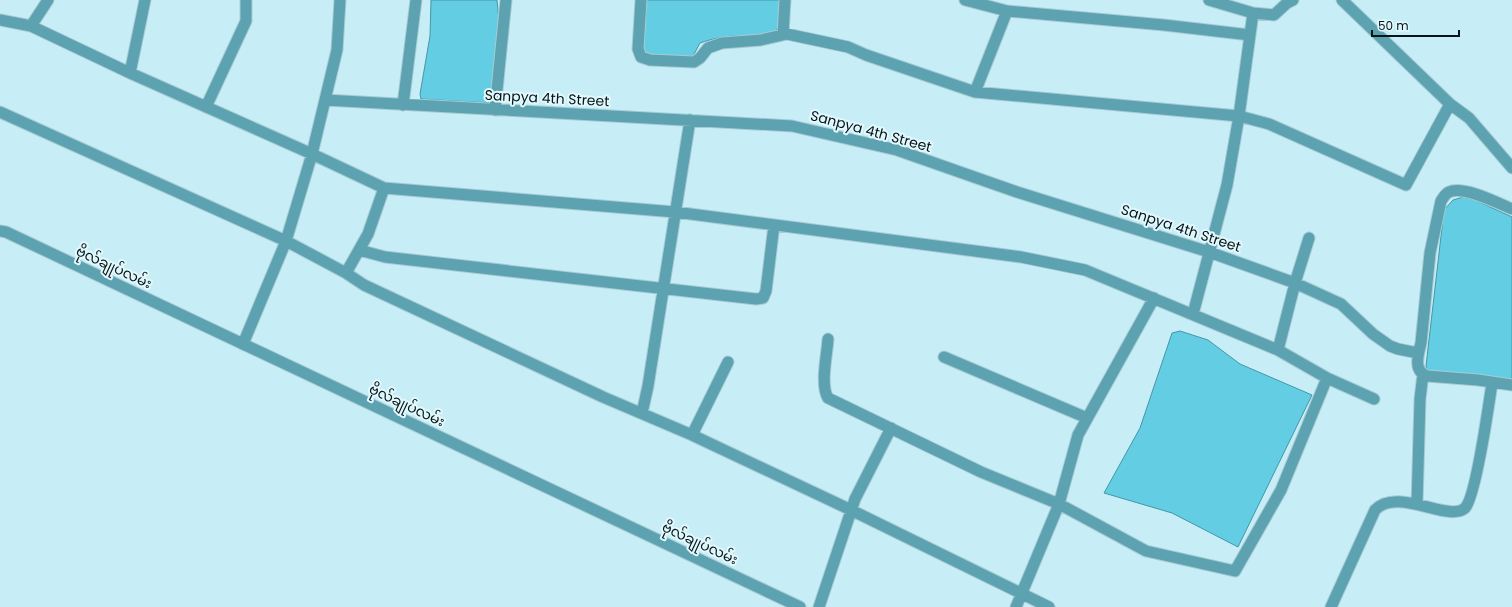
<svg xmlns="http://www.w3.org/2000/svg" width="1512" height="607" font-family="Poppins,'Noto Sans Myanmar',sans-serif">
	<style>
		.water { fill: #62cde3; stroke: #4796a6 }
		.lines { fill: none; stroke-linecap: round; stroke-linejoin: round }
		.minor-casing { stroke: #a8cbd3; stroke-width: 13 }
		.tertiary-casing { stroke: #a8cbd3; stroke-width: 13 }
		.minor { stroke: #5da2b1; stroke-width: 11 }
		.tertiary { stroke: #5da2b1; stroke-width: 11 }
		.labels { text-anchor: middle; stroke-width: 4; stroke-linejoin: round; paint-order: stroke }
		.street-label { font-size: 14px; fill: #071518; stroke: #e1f8fd }
	</style>
	<rect width="100%" height="100%" fill="#c7eef7"/>
	<!-- water -->
	<path class="water" d="M431 0H497L500 30 491 103 421 99 420 94 430 36Z
		M646 0H782C781 9 781 27 774 33 765 42 748 35 737 36 724 36 712 39 700 43L693 56 659 57 644 53C640 35 648 18 646 0Z
		M1463 197 1475 200 1512 217V380L1435 372 1427 370 1426 366 1444 210 1453 200Z
		M1180 331 1208 340 1240 364 1312 395 1238 547 1172 513 1104 493 1140 428 1172 333Z"/>
	<g class="lines">
		<!-- minor casing -->
		<g class="minor-casing">
			<path id="minor" d="M641 0 638 49 641 57 650 60 694 62 700 58 708 48 722 43 761 40 787 34 848 47 866 55 975 92 1239 116 1227 185 1193 314
				M965 0 1007 11 1164 25 1250 35 1239 116 1269 124 1406 185 1450 104
				M1209 0 1253 13 1274 15 1287 3 1293 0
				M1342 0 1450 104 1469 118 1512 168
				M0 20 31 26 130 73 312 154 384 188 675 212 1021 257 1085 270 1278 350 1327 378 1374 399
				M31 26 48 0
				M783 35 785 0
				M1250 35 1253 13
				M130 73 145 0
				M975 92 1007 11
				M325 100 792 126 897 150 1017 192 1209 252 1295 283 1341 304 1373 334 1390 346 1398 349 1418 353
				M403 105 416 0
				M206 107 246 21V0
				M495 110 506 0
				M0 112 286 241 346 273 364 285 603 397 692 435 728 362
				M1512 209C1498 203 1463 185 1449 192 1445 194 1443 198 1441 201L1430 253 1421 343C1418 355 1413 371 1427 376L1478 380 1512 385
				M359 250 385 257 756 299 763 298 766 291 774 225
				M346 273 368 234 384 188
				M1154 298 1078 435 1059 504 1146 551 1235 571 1281 490 1327 378
				M828 339C827 355 820 385 828 398L981 472 1059 504 1016 607
				M243 344 286 241 312 154 337 50 340 0
				M1278 350 1295 283 1309 238
				M944 357 1087 418
				M642 413 648 386 690 120
				M692 435 851 510 1049 607
				M1417 504 1420 399 1423 374
				M819 607 855 499 891 428
				M1331 607 1375 510C1397 486 1449 523 1465 508 1476 497 1489 403 1492 383"/>
		</g>
		<!-- tertiary casing -->
		<g class="tertiary-casing">
			<path id="tertiary" d="M0 231 6 232 800 607"/>
		</g>
		<!-- minor -->
		<use href="#minor" class="minor"/>
		<!-- tertiary -->
		<use href="#tertiary" class="tertiary"/>
	</g>
	<g class="labels">
		<!-- street labels -->
		<g class="street-label">
			<text transform="translate(547 98) rotate(3)" y="5">Sanpya 4th Street</text>
			<text transform="translate(871 131) rotate(15)" y="5">Sanpya 4th Street</text>
			<text transform="translate(1181 228) rotate(18)" y="5">Sanpya 4th Street</text>
			<text transform="translate(114 267) rotate(25)" y="5">ဗိုလ်ချုပ်လမ်း</text>
			<text transform="translate(407 405) rotate(25)" y="5">ဗိုလ်ချုပ်လမ်း</text>
			<text transform="translate(700 543) rotate(25)" y="5">ဗိုလ်ချုပ်လမ်း</text>
		</g>
	</g>
	<!-- scale -->
	<path d="M1372 30v6h87v-6" fill="none" stroke="#071518" stroke-width="2"/>
	<text x="1378" y="30" font-size="12" fill="#071518" stroke="#e1f8fd" stroke-width="3" paint-order="stroke">50 m</text>
</svg>
